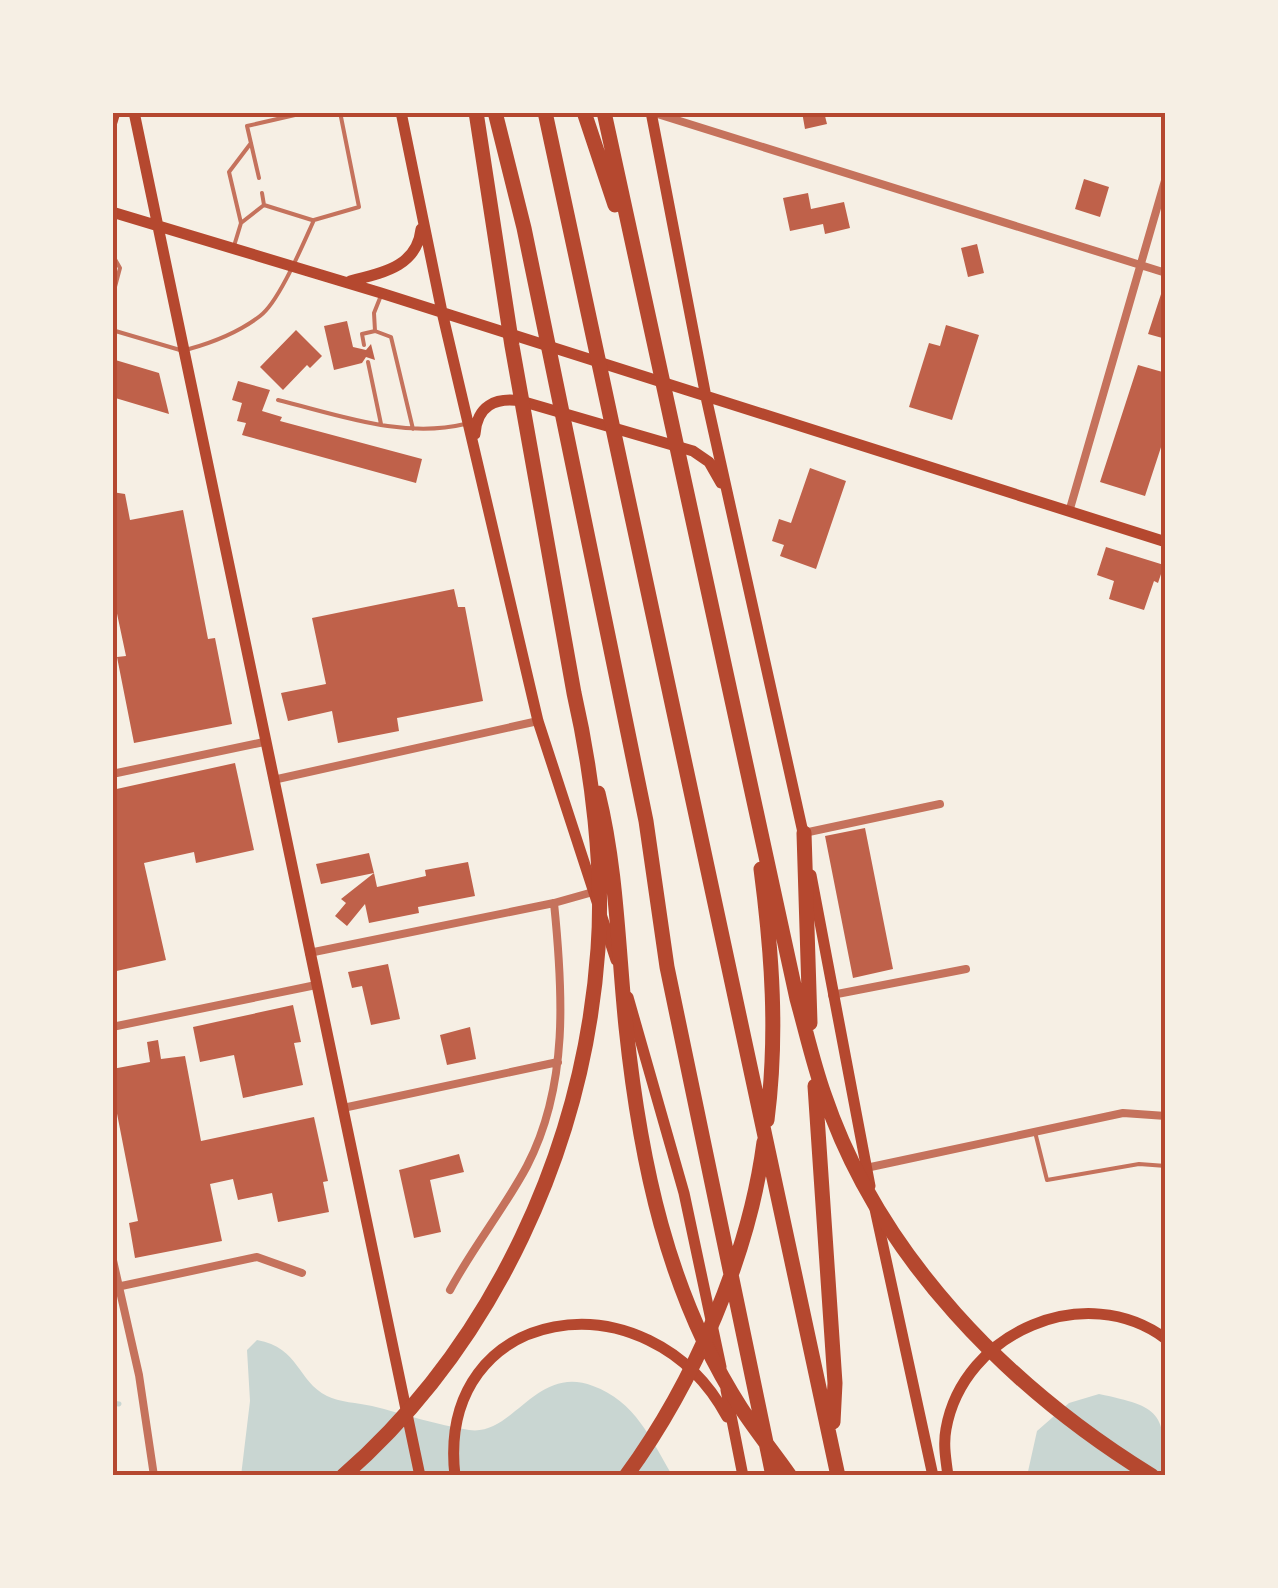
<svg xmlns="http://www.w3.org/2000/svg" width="1278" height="1588" font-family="'IBM Plex Serif',serif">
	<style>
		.water { fill: #c9d6d2 }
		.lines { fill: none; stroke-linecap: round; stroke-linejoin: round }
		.stream { stroke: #c9d6d2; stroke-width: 5 }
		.building { fill: #bf614a }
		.service { stroke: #c5725c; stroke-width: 4 }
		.minor { stroke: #c5725c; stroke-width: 8 }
		.secondary { stroke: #b5482f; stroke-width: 11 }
		.motorway { stroke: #b5482f; stroke-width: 15 }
		.neatline { fill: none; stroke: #b5482f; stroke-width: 4 }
	</style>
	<rect width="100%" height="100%" fill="#f6efe4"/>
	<!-- water -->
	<path class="water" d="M257 1340C300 1348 297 1381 327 1396 339 1402 358 1403 372 1406 404 1414 437 1425 469 1430 513 1437 536 1364 593 1386 635 1401 651 1439 672 1475L241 1476 250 1401 247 1350Z
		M1099 1394C1161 1407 1165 1412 1165 1475L1027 1476 1037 1431 1069 1403Z"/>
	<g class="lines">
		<!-- stream -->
		<path class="stream" d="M112 1403 119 1404"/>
	</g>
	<!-- building -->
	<path class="building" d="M802 112H824L827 124 805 129Z
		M1084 179 1109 187 1100 217 1075 209Z
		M808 193 811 209 844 202 850 228 825 234 823 224 790 231 783 198Z
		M977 244 984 273 968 277 961 248Z
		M1163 288 1166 289V339L1148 334Z
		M347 321 353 347 366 350 371 344 375 360 366 357 362 363 334 370 324 326Z
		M946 325 979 335 952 420 909 407 929 343 940 346Z
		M296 330 322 356 310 368 307 365 283 390 260 367Z
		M112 359 159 373 169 414 112 397Z
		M1138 365 1166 373V432L1145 496 1100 482Z
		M238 381 270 390 262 411 282 417 280 421 422 459 416 483 242 435 246 423 237 421 242 403 232 400Z
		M810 468 846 481 816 569 780 556 784 545 772 541 779 519 791 523Z
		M112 492 125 494 130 520 183 510 208 639 215 638 232 724 134 743 117 657 126 656 112 590Z
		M1106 547 1164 565 1158 583 1154 581 1144 610 1109 599 1114 581 1097 575Z
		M454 589 458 607H465L483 701 397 718 399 731 338 743 332 711 288 721 281 693 326 684 312 618Z
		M235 763 254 850 196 863 194 852 144 863 166 960 112 972V790Z
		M865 828 893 969 853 978 825 836Z
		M369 853 374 873 321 884 316 864Z
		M468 862 475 896 418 907 419 913 369 923 365 904 347 926 335 916 346 903 341 899 374 873 377 887 426 876 425 870Z
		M388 964 400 1019 371 1025 362 986 352 988 348 972Z
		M293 1005 301 1042 294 1043 303 1085 243 1098 234 1055 200 1062 193 1027Z
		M470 1027 476 1059 447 1065 440 1035Z
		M158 1040 161 1059 185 1056 201 1141 314 1117 328 1181 323 1182 329 1212 278 1222 272 1193 238 1200 233 1179 210 1184 222 1241 135 1258 129 1223 138 1221 112 1088V1069L150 1062 147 1042Z
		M459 1154 464 1172 430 1180 441 1232 414 1238 399 1170Z"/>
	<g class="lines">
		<!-- service -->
		<path class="service" d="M259 178 247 126 308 112
			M264 205 312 220
			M241 223 229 172 251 143
			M234 246 241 223 264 205 262 193
			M112 254 120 268 112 298
			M380 298 374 313 375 331 391 337 413 429
			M112 330 180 350
			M364 345 362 334 375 331
			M189 349C214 342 239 332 260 316 279 302 303 244 314 220L359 207 340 112
			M368 362 381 424
			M278 400C339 415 403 439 465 424
			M1035 1132 1047 1180 1139 1164 1166 1166"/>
		<!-- minor -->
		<path class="minor" d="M651 112 1166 273
			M1069 512 1166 177
			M112 774 264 742
			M273 780 538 721
			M804 833 940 804
			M309 953 554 903 593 892
			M832 995 966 969
			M112 1027 316 985
			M343 1108 558 1062
			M866 1168 1123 1113 1166 1116
			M112 1256 139 1375 154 1476
			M112 1288 257 1257 302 1273
			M450 1290C473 1247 504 1209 527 1166 569 1085 563 991 554 903"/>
		<!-- secondary -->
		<path class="secondary" d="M134 112 420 1476
			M401 112 442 312 538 721 616 960
			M651 112 706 397 804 837
			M112 122 115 112
			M112 212 381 293 1166 542
			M350 281C382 273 417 267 421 229
			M475 434C477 406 495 397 521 401L693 451 709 462 721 483
			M811 875 870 1186
			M628 997 684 1193 721 1367
			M875 1209 933 1476
			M726 1390 743 1476
			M455 1476C435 1303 649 1271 727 1417
			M948 1476C946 1460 943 1445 946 1429 963 1332 1086 1279 1166 1339"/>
		<!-- motorway -->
		<path class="motorway" d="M495 112 524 228 610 645 646 821 667 967 773 1476
			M545 112 838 1476
			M584 112 615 205
			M604 112 797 999C806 1031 813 1063 824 1094 879 1257 1009 1388 1152 1476
			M598 793C617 870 618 949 626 1027 640 1160 667 1293 741 1408 756 1431 774 1453 790 1476
			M804 833 810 1023
			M761 869C772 953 778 1035 767 1120
			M815 1086 835 1383 833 1422
			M343 1476C494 1344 584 1147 598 949 604 867 592 772 574 693L512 346 476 112
			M626 1476C694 1383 749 1256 764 1142"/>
	</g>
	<!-- border -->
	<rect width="1278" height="1588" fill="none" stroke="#f6efe4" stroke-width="230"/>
	<rect x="115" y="115" width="1048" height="1358" class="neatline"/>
</svg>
